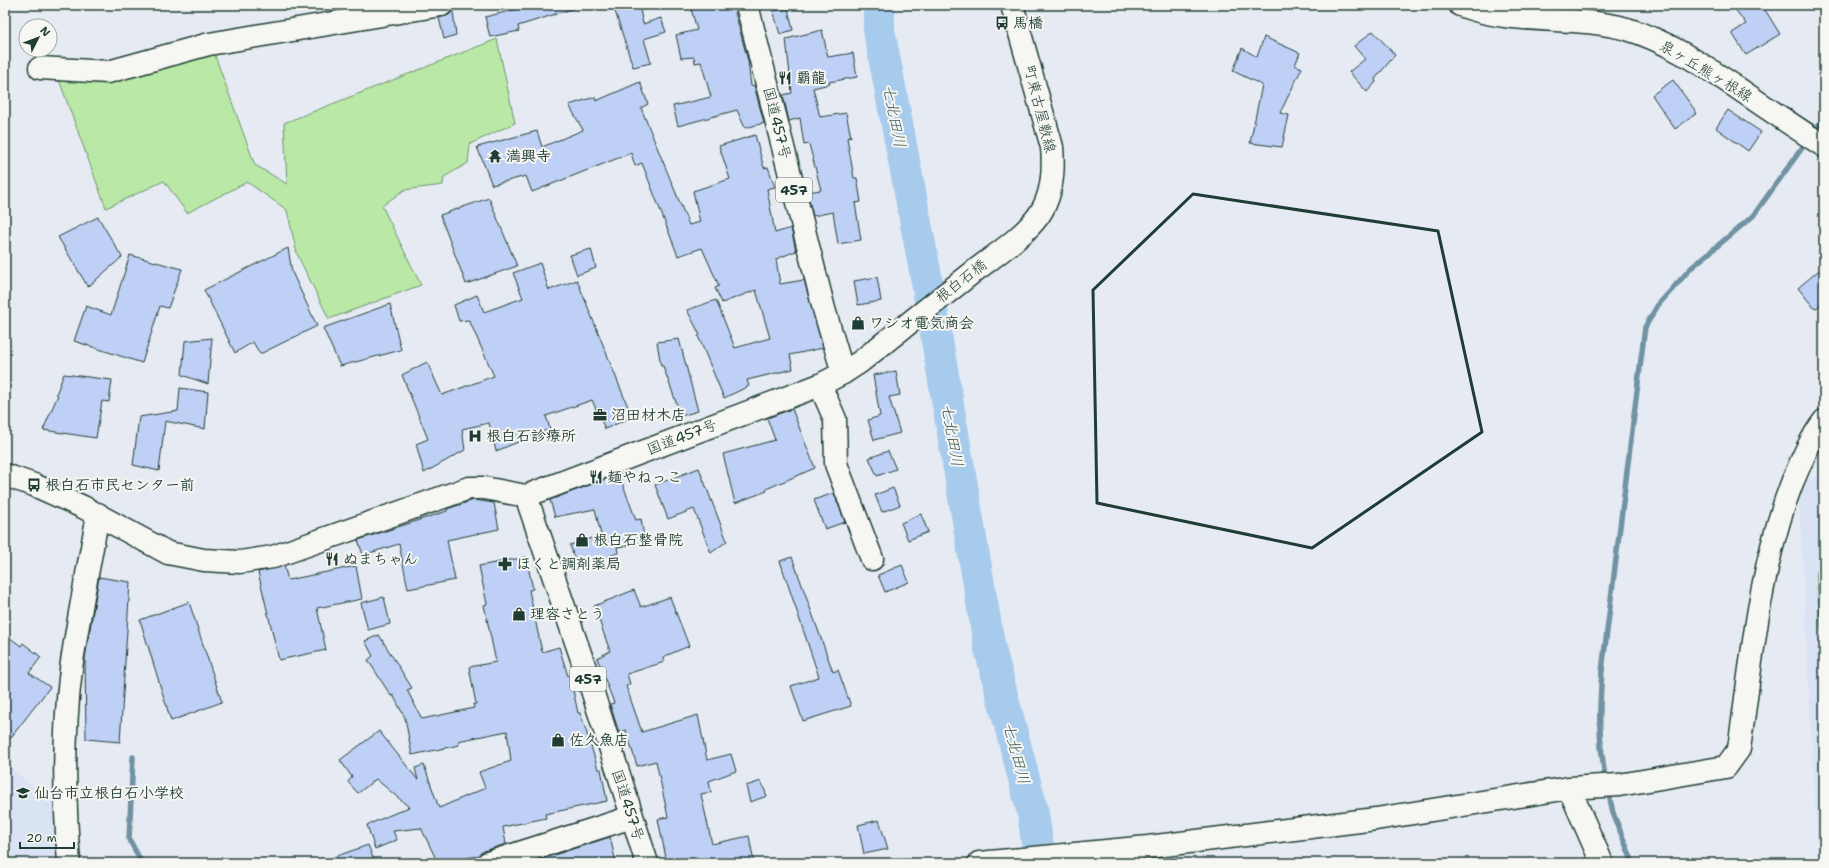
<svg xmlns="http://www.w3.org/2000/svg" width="1829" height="868" font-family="'Shantell Sans','Klee One',sans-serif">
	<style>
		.built { fill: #dae3f4 }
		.green { fill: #bae8a7; stroke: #6c926e }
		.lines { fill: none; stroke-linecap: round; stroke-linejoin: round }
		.stream { stroke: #7192a3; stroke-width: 5.5 }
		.river { stroke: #a7cbed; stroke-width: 32 }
		.building { fill: #bfd0f6; stroke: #1f3d34 }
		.minor-casing { stroke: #1f3d34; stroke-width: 25 }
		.major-casing { stroke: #1f3d34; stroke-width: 25 }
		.highway-casing { stroke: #1f3d34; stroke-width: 25 }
		.minor { stroke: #f6f6f2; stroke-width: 22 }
		.major { stroke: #f6f6f2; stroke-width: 22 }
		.highway { stroke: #f6f6f2; stroke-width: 22 }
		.marked { fill: none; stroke: #1f3d34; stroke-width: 3; stroke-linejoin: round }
		.labels { text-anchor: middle; stroke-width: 4; stroke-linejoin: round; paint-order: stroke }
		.shield { fill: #f6f6f2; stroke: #60746d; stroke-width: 1 }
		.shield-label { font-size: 14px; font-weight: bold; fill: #1f3d34 }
		.poi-label { font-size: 15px; font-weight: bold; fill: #1f3d34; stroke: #f6f6f2; text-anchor: start }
		.street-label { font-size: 15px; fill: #1f3d34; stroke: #f6f6f2 }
		.water-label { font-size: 16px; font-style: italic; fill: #3a5959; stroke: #f6f6f2 }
	</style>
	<rect width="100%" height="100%" fill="#e6ebf3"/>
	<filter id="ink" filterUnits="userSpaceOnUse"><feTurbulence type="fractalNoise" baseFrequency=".025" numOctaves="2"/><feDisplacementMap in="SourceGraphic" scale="8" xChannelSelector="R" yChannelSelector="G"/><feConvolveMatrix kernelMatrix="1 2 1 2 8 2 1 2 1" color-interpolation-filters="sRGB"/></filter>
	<g filter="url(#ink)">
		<!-- built -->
		<path class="built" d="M1824 476V863H1818L1798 480Z
			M5 764 78 822 80 863H5Z"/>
		<!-- green -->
		<path class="green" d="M497 39 515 123 470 144 468 163 444 177 443 185 404 190 382 206 421 285 329 319 297 254 287 210 247 182 187 213 164 181 106 208 59 80 118 79 214 53 255 165 287 184 284 123Z
			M1824 570V663L1816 571Z"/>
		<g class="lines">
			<!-- stream -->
			<path class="stream" d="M1812 134 1824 118
				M133 757 129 839 142 863
				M1606 781C1598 741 1599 711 1602 671L1645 327 1658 305 1691 268 1753 216 1807 141
				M1608 789 1613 813 1633 863"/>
			<!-- river -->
			<path class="river" d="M879 5V30L926 276 990 649 1033 813 1040 863"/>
		</g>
		<!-- building -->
		<path class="building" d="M534 5H575V8L518 26 519 31 490 37 485 17Z
			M613 5H639L643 24 661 18 666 32 644 39 651 63 633 67Z
			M690 5H733L748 61 751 86 754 85 764 123 745 128 737 110 678 126 673 106 711 97 701 62 695 63 694 57 681 58 676 35 697 30Z
			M1732 5H1762L1780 34 1746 55 1732 33 1746 24Z
			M788 9 793 30 780 34 773 11Z
			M453 11 456 35 444 39 439 18 449 15Z
			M822 30 828 57 853 53 857 77 829 82 830 84 813 88 820 117 846 113 851 137 847 138 854 178H857L861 202 855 203 861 240 838 244 833 212 813 216 807 192 821 190 809 144 804 145 800 118 789 121 783 95 792 93 786 39Z
			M1373 31 1395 55 1375 79 1376 82 1367 92 1349 72 1365 59 1354 46Z
			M1264 37 1300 53 1295 65 1302 68 1280 113 1289 115 1282 147 1250 143 1262 85 1233 71 1242 48 1257 57Z
			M1673 80 1697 113 1675 129 1652 95Z
			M640 82 648 104 641 108 689 225 700 222 693 191 730 179 719 146 755 135 764 168 768 167 775 187 767 189 775 233 791 228 796 251 776 259 780 284 804 280 823 348 790 355 793 369 747 380 749 386 724 398 698 336 700 335 687 310 716 300 735 348 770 338 756 290 722 303 715 288 719 286 702 248 678 256 642 163 635 166 631 153 532 192 526 176 492 185 477 147 537 131 542 147 583 130 569 105 595 97 596 101Z
			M1728 110 1761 132 1748 151 1716 128Z
			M489 198 517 266 466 284 440 215Z
			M98 217 122 257 88 287 58 237Z
			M288 248 292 272 317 326 260 354 253 342 235 353 204 290Z
			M591 249 596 268 577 275 570 255Z
			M130 255 182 269 168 308 160 306 142 363 74 341 86 306 111 315Z
			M540 263 549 290 577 280 632 417 605 429 592 400 546 416 550 429 496 451 489 423 462 429 465 450 424 473 416 444 428 439 402 375 427 362 442 395 494 376 469 320 459 321 454 305 477 295 484 312 523 298 513 273Z
			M1824 266V302L1815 309 1798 288Z
			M877 277 881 301 858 305 854 281Z
			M390 304 401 350 340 366 323 328Z
			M212 338 208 384 182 375 185 341Z
			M679 339 698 411 681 416 663 366H661L657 342Z
			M896 371 900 395 889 397 900 433 874 440 868 420 880 416 873 375Z
			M64 374 112 380 109 402 102 401 96 438 43 430 58 395 56 394Z
			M180 388 208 392 205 429 165 421 159 471 133 465 139 417 178 411Z
			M792 409 815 468 766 489 767 491 735 503 723 454 775 440 767 418Z
			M888 451 896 469 877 476 869 458Z
			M699 468 727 541 711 553 694 509 668 519 655 485Z
			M619 474 636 520 641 519 645 543 617 547 618 553 577 567 570 545 601 535 595 509 555 517 550 500Z
			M893 488 900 505 882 512 875 495Z
			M834 493 845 522 825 529 814 500Z
			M474 500 494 503 499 529 447 540 455 580 408 589 399 544 363 555 358 540 447 511V509Z
			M921 514 928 532 908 540 901 523Z
			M526 557 533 589 529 590 542 652 559 647 568 676H570L578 713H580L585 727 598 769H601L607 801 545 814 546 818 503 827 506 844 484 851 478 856 438 863 421 828 393 831 397 840 375 849 367 825 409 807 376 779 358 793 348 782 352 777 340 760 379 731 418 780 415 768 424 765 439 808 485 788 479 772 511 761 507 731 458 741 459 745 412 755 405 718 393 695 391 696 368 660 373 656 365 641 379 635 412 688 407 690 422 719 474 708 473 704H476L469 667 496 662 484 605 487 604 479 566Z
			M792 557 833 672 838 670 851 706 803 721 791 686 819 677 780 561Z
			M902 565 909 582 885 592 878 575Z
			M284 566 288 580 356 566 362 599 317 608 326 650 279 660 258 572Z
			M99 577 130 582 120 742 86 739 85 658Z
			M634 590 641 607 670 597 689 646 663 657 664 662 627 674 630 684 626 686 642 732 698 715 707 760 731 754 736 771 709 781 711 792 701 794 712 844 749 836 754 863H667L658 819 668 817 656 761 637 766 626 730 619 733 610 704 614 703 597 658 610 651 594 606Z
			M384 597 390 624 368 630 361 603Z
			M189 602 222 702 171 721 140 620Z
			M5 634 21 646 23 643 41 657 29 673 50 687 5 745Z
			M761 781 767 796 750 802 746 786Z
			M879 820 888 849 864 854 858 825Z
			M610 837 616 863H529Z
			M368 845 375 863H323V861Z"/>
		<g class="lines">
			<!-- minor casing -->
			<g class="minor-casing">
				<path id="minor" d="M40 68 108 72 209 44 441 5
					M843 373 860 362C899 331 938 300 977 269 997 254 1025 235 1039 215 1053 195 1054 170 1052 147L1012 5
					M820 385 835 419 836 464 872 559
					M5 475 34 485 83 507 168 553 204 560 240 562 273 557 469 488H484L526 496
					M1569 788 1602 863
					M69 863C64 799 63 734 71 669 78 618 89 566 98 514
					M488 863 632 817
					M979 863 1148 847 1376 819 1569 788 1619 785 1726 767 1739 749C1752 660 1759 568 1792 483 1801 462 1810 439 1824 421"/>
			</g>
			<!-- major casing -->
			<g class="major-casing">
				<path id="major" d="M1460 5C1513 26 1572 14 1627 29 1667 41 1701 64 1736 87 1765 107 1795 127 1824 146"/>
			</g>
			<!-- highway casing -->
			<g class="highway-casing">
				<path id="highway" d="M647 863 584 665 526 496 820 385 843 373 824 309 747 5"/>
			</g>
			<!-- minor -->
			<use href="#minor" class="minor"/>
			<!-- major -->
			<use href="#major" class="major"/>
			<!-- highway -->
			<use href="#highway" class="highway"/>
		</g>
	</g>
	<!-- marked area -->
	<path class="marked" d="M1193 194 1438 231 1482 432 1312 548 1097 503 1093 290Z"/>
	<!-- icons -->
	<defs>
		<g id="bus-bare" transform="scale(1.08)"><path d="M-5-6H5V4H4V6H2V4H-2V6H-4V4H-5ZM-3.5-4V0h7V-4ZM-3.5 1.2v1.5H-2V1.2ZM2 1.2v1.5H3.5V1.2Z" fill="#1f3d34" stroke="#f6f6f2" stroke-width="2.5" paint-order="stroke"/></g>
		<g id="restaurant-bare" transform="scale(1.08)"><path d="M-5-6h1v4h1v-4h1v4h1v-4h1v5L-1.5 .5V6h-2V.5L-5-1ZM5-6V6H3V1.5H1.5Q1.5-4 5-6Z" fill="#1f3d34" stroke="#f6f6f2" stroke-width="2.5" paint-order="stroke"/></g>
		<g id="temple-bare" transform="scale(1.08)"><path d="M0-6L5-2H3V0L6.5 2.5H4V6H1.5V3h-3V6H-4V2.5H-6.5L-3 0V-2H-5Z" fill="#1f3d34" stroke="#f6f6f2" stroke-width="2.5" paint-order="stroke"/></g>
		<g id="shop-bare" transform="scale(1.08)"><path d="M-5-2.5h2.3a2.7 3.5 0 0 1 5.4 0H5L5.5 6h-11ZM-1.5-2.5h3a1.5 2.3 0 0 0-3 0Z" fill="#1f3d34" stroke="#f6f6f2" stroke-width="2.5" paint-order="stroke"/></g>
		<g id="office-bare" transform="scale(1.08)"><path d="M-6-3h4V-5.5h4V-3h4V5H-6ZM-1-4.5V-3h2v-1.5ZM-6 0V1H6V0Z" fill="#1f3d34" stroke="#f6f6f2" stroke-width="2.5" paint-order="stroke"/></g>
		<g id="hospital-bare" transform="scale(1.08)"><path d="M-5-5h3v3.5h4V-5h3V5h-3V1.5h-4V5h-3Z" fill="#1f3d34" stroke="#f6f6f2" stroke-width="2.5" paint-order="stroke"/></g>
		<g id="pharmacy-bare" transform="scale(1.08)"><path d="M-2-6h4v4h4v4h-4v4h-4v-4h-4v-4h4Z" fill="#1f3d34" stroke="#f6f6f2" stroke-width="2.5" paint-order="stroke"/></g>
		<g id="school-bare" transform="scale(1.08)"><path d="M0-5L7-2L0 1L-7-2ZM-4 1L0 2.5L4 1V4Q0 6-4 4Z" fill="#1f3d34" stroke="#f6f6f2" stroke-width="2.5" paint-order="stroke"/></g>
	</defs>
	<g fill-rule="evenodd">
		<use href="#bus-bare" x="1002" y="23"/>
		<use href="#restaurant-bare" x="785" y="78"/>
		<use href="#temple-bare" x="495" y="156"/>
		<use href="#shop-bare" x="858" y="323"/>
		<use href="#office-bare" x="600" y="415"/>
		<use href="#hospital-bare" x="475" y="436"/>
		<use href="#restaurant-bare" x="596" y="477"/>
		<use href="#bus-bare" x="34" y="485"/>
		<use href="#shop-bare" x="582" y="540"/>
		<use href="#restaurant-bare" x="332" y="559"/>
		<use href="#pharmacy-bare" x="505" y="564"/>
		<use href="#shop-bare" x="519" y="614"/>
		<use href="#shop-bare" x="558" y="740"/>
		<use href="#school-bare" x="23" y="793"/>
	</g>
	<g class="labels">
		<!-- shield labels -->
		<g class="shield">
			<rect x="776" y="178" width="36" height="24" rx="3"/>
			<rect x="570" y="667" width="36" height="24" rx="3"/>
		</g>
		<g class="shield-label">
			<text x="794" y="195">457</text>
			<text x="588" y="684">457</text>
		</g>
		<!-- poi labels -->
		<g class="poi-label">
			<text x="1013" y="28">馬橋</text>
			<text x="796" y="83">覇龍</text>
			<text x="506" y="161">満興寺</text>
			<text x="869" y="328">ワシオ電気商会</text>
			<text x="611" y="420">沼田材木店</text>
			<text x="486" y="441">根白石診療所</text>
			<text x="607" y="482">麺やねっこ</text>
			<text x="45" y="490">根白石市民センター前</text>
			<text x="593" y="545">根白石整骨院</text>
			<text x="343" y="564">ぬまちゃん</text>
			<text x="516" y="569">ほくと調剤薬局</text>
			<text x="530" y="619">理容さとう</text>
			<text x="569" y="745">佐久魚店</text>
			<text x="34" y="798">仙台市立根白石小学校</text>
		</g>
		<!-- street labels -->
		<g class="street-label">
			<text transform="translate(1706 71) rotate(31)" y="5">泉ヶ丘熊ヶ根線</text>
			<text transform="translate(1040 109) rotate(76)" y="5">町東古屋敷線</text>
			<text transform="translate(777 123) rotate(76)" y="5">国道457号</text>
			<text transform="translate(961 281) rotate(-38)" y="5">根白石橋</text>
			<text transform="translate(682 437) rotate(-21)" y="5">国道457号</text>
			<text transform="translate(628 805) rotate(72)" y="5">国道457号</text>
		</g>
		<!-- water labels -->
		<g class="water-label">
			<text transform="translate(895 116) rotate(79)" y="6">七北田川</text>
			<text transform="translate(953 435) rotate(80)" y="6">七北田川</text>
			<text transform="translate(1017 753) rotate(75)" y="6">七北田川</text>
		</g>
	</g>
	<!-- margin -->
	<rect width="1829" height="868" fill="none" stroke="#f6f6f2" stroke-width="20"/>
	<rect x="10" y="10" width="1809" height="848" fill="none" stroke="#1f3d34" stroke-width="1.5" filter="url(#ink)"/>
	<!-- north arrow -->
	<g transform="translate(38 38) rotate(48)"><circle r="19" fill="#f6f6f2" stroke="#a0aca6"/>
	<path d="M0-3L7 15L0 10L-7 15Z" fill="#1f3d34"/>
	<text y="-6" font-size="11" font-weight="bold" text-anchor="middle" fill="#1f3d34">N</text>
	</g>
	<!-- scale -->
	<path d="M20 842v6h54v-6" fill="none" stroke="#1f3d34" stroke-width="2"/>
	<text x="26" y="842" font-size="12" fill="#1f3d34" stroke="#f6f6f2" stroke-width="3" paint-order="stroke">20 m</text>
</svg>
